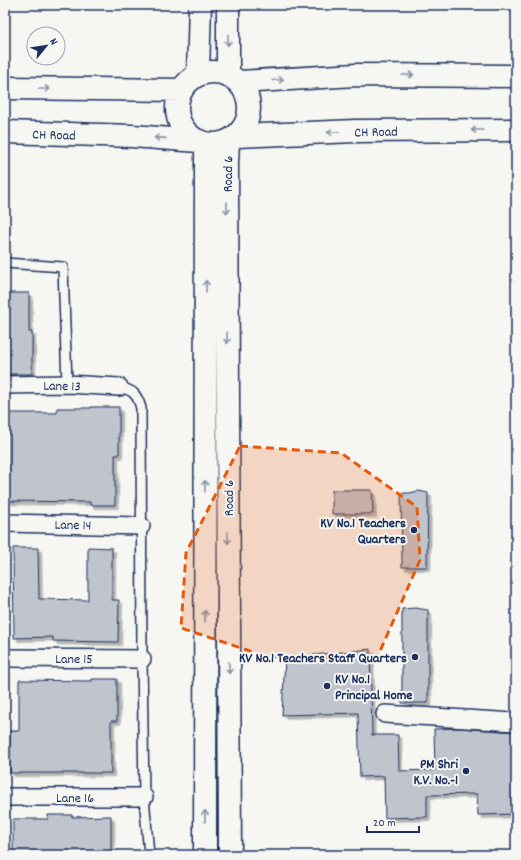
<svg xmlns="http://www.w3.org/2000/svg" width="521" height="860" font-family="Dekko,sans-serif">
	<style>
		.building { fill: #c0c4cd; stroke: #1b2f5e; filter: url(#shadow) }
		.lines { fill: none; stroke-linecap: round; stroke-linejoin: round }
		.service-casing { stroke: #1b2f5e; stroke-width: 12 }
		.minor-casing { stroke: #1b2f5e; stroke-width: 20 }
		.tertiary-casing { stroke: #1b2f5e; stroke-width: 25 }
		.service { stroke: #f6f6f2; stroke-width: 9 }
		.minor { stroke: #f6f6f2; stroke-width: 17 }
		.tertiary { stroke: #f6f6f2; stroke-width: 22 }
		.oneway { stroke: #8892a8 }
		.marked { fill: #e8590c; fill-opacity: 0.2; stroke: #e8590c; stroke-width: 3; stroke-dasharray: 8 5; stroke-linejoin: round }
		.poi-dot { fill: #1b2f5e; stroke: #f6f6f2; stroke-width: 1.5 }
		.labels { text-anchor: middle; stroke-width: 4; stroke-linejoin: round; paint-order: stroke }
		.street-label { font-size: 14px; fill: #1b2f5e; stroke: #f6f6f2 }
		.poi-label { font-size: 14px; font-weight: bold; fill: #1b2f5e; stroke: #f6f6f2; text-anchor: end }
	</style>
	<defs>
		<filter id="shadow"><feDropShadow dx="3.5" dy="3.5" stdDeviation="0" flood-color="#0004"/></filter>
	</defs>
	<rect width="100%" height="100%" fill="#f6f6f2"/>
	<filter id="ink" filterUnits="userSpaceOnUse"><feTurbulence type="fractalNoise" baseFrequency=".025" numOctaves="2"/><feDisplacementMap in="SourceGraphic" scale="8" xChannelSelector="R" yChannelSelector="G"/><feConvolveMatrix kernelMatrix="1 2 1 2 8 2 1 2 1" color-interpolation-filters="sRGB"/></filter>
	<g filter="url(#ink)">
		<!-- building -->
		<path class="building" d="M5 293H29V332H32V374H7V317H5Z
			M91 407H119V455H115V505H90V502L5 501V465H7V413H57V408H91Z
			M332 490H372L373 514H332Z
			M419 491 428 493 427 567H402L401 493H409Z
			M88 547 112 548V600H119L118 642 53 641V637L14 638 13 548H38L39 599 88 600Z
			M415 608 428 610V703H402V609Z
			M370 649 372 735H398L399 771 435 770 434 729 458 728 516 732V814L478 815 477 794 427 795V817L385 818 384 776 360 777 358 713 282 715 285 658Z
			M92 679H117V721H111V773H10V731H19V680L92 681Z
			M48 815H72V817L111 816V855H13V819H48Z"/>
		<g class="lines">
			<!-- service casing -->
			<g class="service-casing">
				<path id="service" d="M5 263 63 267 67 384
					M119 387C133 390 137 394 141 408L142 659 144 797 149 855"/>
			</g>
			<!-- minor casing -->
			<g class="minor-casing">
				<path id="minor" d="M5 385 67 384 119 387
					M5 523 141 526
					M5 658 142 659
					M385 714 516 722
					M5 797H144"/>
			</g>
			<!-- tertiary casing -->
			<g class="tertiary-casing">
				<path id="tertiary" d="M228 5V75
					M177 108a36 36 0 1 1 72 0a36 36 0 1 1-72 0Z
					M198 74 200 5
					M239 82 355 75 516 76
					M5 88 182 90
					M5 132 132 136 199 141
					M237 136 355 131 516 130
					M228 141 227 164 230 855
					M205 855 206 143"/>
			</g>
			<!-- service -->
			<use href="#service" class="service"/>
			<!-- minor -->
			<use href="#minor" class="minor"/>
			<!-- tertiary -->
			<use href="#tertiary" class="tertiary"/>
		</g>
		<!-- one-way arrows -->
		<defs><path id="oneway-shaft" d="M-6 0H5M1.5-3L5.5 0L1.5 3" fill="none" stroke-width="1.6" stroke-linecap="round" stroke-linejoin="round"/></defs>
		<g class="oneway">
			<use href="#oneway-shaft" transform="translate(228 40) rotate(90)"/>
			<use href="#oneway-shaft" transform="translate(408 75)"/>
			<use href="#oneway-shaft" transform="translate(278 80) rotate(-5)"/>
			<use href="#oneway-shaft" transform="translate(44 89)"/>
			<use href="#oneway-shaft" transform="translate(477 130) rotate(180)"/>
			<use href="#oneway-shaft" transform="translate(333 132) rotate(177)"/>
			<use href="#oneway-shaft" transform="translate(160 138) rotate(-176)"/>
			<use href="#oneway-shaft" transform="translate(227 208) rotate(90)"/>
			<use href="#oneway-shaft" transform="translate(206 286) rotate(-90)"/>
			<use href="#oneway-shaft" transform="translate(227 338) rotate(90)"/>
			<use href="#oneway-shaft" transform="translate(205 486) rotate(-90)"/>
			<use href="#oneway-shaft" transform="translate(228 538) rotate(90)"/>
			<use href="#oneway-shaft" transform="translate(205 616) rotate(-90)"/>
			<use href="#oneway-shaft" transform="translate(229 668) rotate(90)"/>
			<use href="#oneway-shaft" transform="translate(205 816) rotate(-90)"/>
		</g>
	</g>
	<!-- marked area -->
	<path class="marked" d="M240 446 341 453 417 507 420 560 377 658 268 657 181 628 186 553Z"/>
	<!-- markers -->
	<g class="poi-dot">
		<circle cx="414" cy="530" r="4"/>
		<circle cx="415" cy="657" r="4"/>
		<circle cx="327" cy="686" r="4"/>
		<circle cx="466" cy="771" r="4"/>
	</g>
	<g class="labels">
		<!-- street labels -->
		<g class="street-label">
			<text transform="translate(376 131) rotate(-1)" y="5">CH Road</text>
			<text transform="translate(54 134) rotate(2)" y="5">CH Road</text>
			<text transform="translate(227 174) rotate(-89)" y="5">Road 6</text>
			<text transform="translate(62 385) rotate(1)" y="5">Lane 13</text>
			<text transform="translate(228 498) rotate(-90)" y="5">Road 6</text>
			<text transform="translate(73 524) rotate(1)" y="5">Lane 14</text>
			<text x="74" y="663">Lane 15</text>
			<text x="75" y="802">Lane 16</text>
		</g>
		<!-- poi labels -->
		<g class="poi-label">
			<text x="406" y="527">KV No.1 Teachers<tspan x="406" dy="16">Quarters</tspan></text>
			<text x="407" y="662">KV No.1 Teachers Staff Quarters</text>
			<text x="335" y="683" text-anchor="start">KV No.1<tspan x="335" dy="16">Principal Home</tspan></text>
			<text x="458" y="768">PM Shri<tspan x="458" dy="16">K.V. No.-1</tspan></text>
		</g>
	</g>
	<!-- margin -->
	<rect width="521" height="860" fill="none" stroke="#f6f6f2" stroke-width="20"/>
	<rect x="10" y="10" width="501" height="840" fill="none" stroke="#1b2f5e" stroke-width="1.5" filter="url(#ink)"/>
	<!-- north arrow -->
	<g transform="translate(46 46) rotate(60)"><circle r="19" fill="#f6f6f2" stroke="#9ea6b7"/>
	<path d="M0-3L7 15L0 10L-7 15Z" fill="#1b2f5e"/>
	<text y="-6" font-size="11" font-weight="bold" text-anchor="middle" fill="#1b2f5e">N</text>
	</g>
	<!-- scale -->
	<path d="M367 826v6h52v-6" fill="none" stroke="#1b2f5e" stroke-width="2"/>
	<text x="373" y="826" font-size="12" fill="#1b2f5e" stroke="#f6f6f2" stroke-width="3" paint-order="stroke">20 m</text>
</svg>
